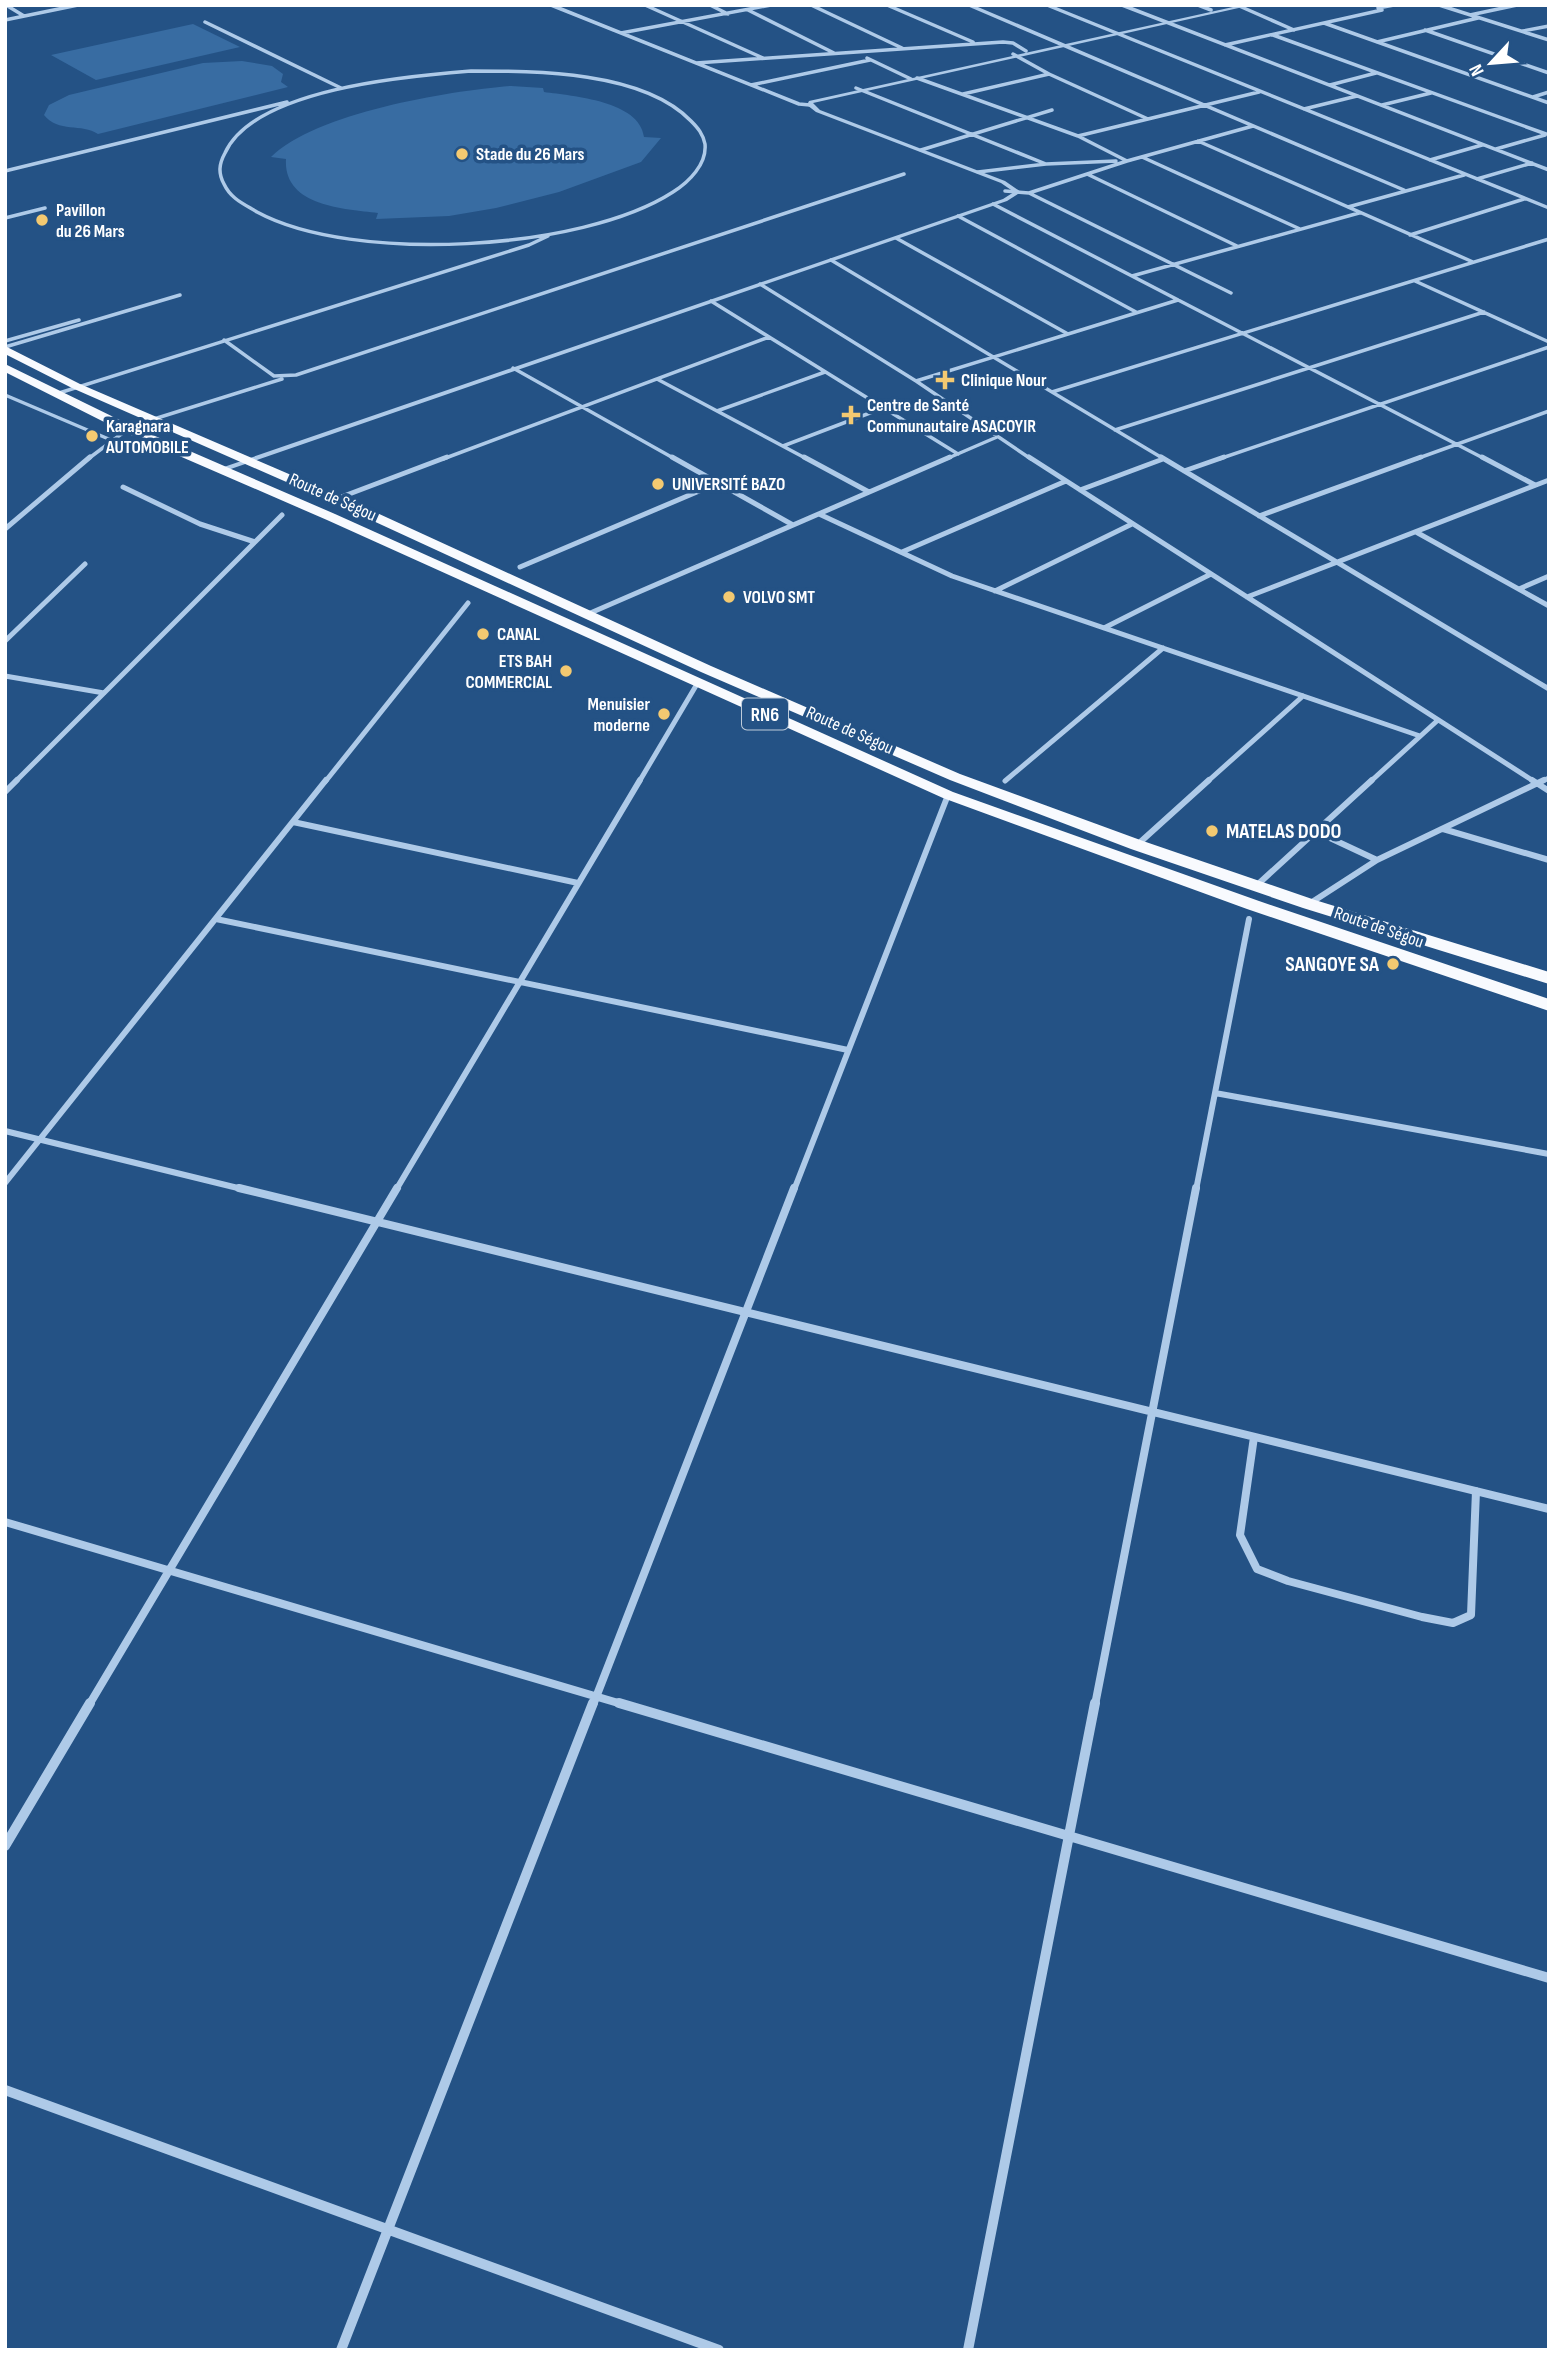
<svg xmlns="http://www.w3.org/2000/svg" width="1554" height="2355" font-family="'Sofia Sans Condensed',sans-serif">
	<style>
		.green { fill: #386ca2 }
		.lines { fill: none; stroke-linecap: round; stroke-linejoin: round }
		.minor-far4 { stroke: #aecae8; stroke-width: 3.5 }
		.minor-far3 { stroke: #aecae8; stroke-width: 5 }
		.minor-far2 { stroke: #aecae8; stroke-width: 6 }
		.minor-far1 { stroke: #aecae8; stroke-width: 8 }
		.minor { stroke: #aecae8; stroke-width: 10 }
		.tertiary { fill: #aecae8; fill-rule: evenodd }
		.trunk { fill: #f8fafe; fill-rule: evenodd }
		.poi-dot { fill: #f3c971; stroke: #245285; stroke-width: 2.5 }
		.labels { text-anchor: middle; stroke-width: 7; stroke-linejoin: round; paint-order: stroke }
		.far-poi-label { font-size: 18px; font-weight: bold; fill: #fff; stroke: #245285; text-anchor: start }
		.far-street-label { font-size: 18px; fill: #fff; stroke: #245285 }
		.shield { fill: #245285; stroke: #bdcbda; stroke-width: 2 }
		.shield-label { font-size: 19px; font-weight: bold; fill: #fff }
		.poi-label { font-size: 21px; font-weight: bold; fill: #fff; stroke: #245285; text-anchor: start }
	</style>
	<rect width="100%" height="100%" fill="#245285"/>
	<!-- green -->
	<path class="green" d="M193 24 240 47 96 80 51 55Z
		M242 61 272 66 283 74 281 82 288 87 98 134C82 123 58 133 44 115L49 105 69 95 203 63Z
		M511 86 543 88 544 92C573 96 640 101 644 137L661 138 641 162 559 192 496 208 449 216 376 219 378 213C343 209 283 206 286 159L271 157C316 113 448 91 511 86Z"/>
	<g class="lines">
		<!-- minor-far4 -->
		<path class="minor-far4" d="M6 5 24 16
			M551 5 799 104 810 105
			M645 5 763 58
			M710 5 728 14
			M811 5 902 48
			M887 5 973 42
			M969 5 1404 190
			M1047 5 1549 208
			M1122 5 1549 170
			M1198 5 1211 10
			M1237 5 1294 30
			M1439 5 1549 40
			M1378 8 1394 5
			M748 10 834 53
			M1470 15 1517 5
			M5 20 78 5
			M205 22 341 88
			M1324 23 1549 103
			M1425 30 1549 73
			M1523 31 1549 26
			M621 33 771 5
			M1273 35 1546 134
			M1377 42 1478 18
			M1225 45 1382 10
			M1013 54 1049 74 1148 119
			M867 58 911 79
			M696 63 1003 42 1013 43 1026 51
			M471 71C536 71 643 71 691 121 698 128 703 134 705 144 707 164 689 182 673 192 582 251 353 264 257 212 244 204 231 199 224 184 218 173 219 164 225 153 254 89 407 76 471 71Z
			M917 78 1078 136 1127 161
			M751 85 870 60
			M1330 85 1376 73
			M856 88 1046 164
			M963 94 1049 74
			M1533 97 1549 92
			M1382 105 1431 93
			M1304 109 1357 96
			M1078 136 1259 92
			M1198 141 1473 262
			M1496 149 1545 135
			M921 150 1052 110
			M1142 157 1300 229
			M1430 160 1482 145
			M5 171 287 102
			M978 172 1046 164 1116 161
			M1087 174 1237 246
			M1477 179 1532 163
			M1005 191 1029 193 1231 293
			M1029 193 1127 161 1253 126
			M993 204 1485 459
			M1348 207 1464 175
			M958 216 1136 312
			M5 218 45 208
			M1410 235 1524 199
			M896 238 1068 334
			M831 260 1164 459
			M1132 276 1359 213
			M1415 281 1549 342
			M760 284 916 381 1031 459
			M711 301 958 454
			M224 340 274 376 296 375 904 174
			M5 341 79 320
			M5 347 180 295
			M513 368 675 459
			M657 379 807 459
			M916 381 1178 300
			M1052 392 1549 239
			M56 394 529 245 548 236
			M5 395 111 440
			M717 411 825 372
			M154 419 282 379
			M1115 430 1484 312
			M783 446 883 408
			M88 459 128 429
			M443 459 769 337
			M946 459 997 437
			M1219 459 1549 347
			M1416 459 1549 411"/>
		<!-- minor-far3 -->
		<path class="minor-far3" d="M672 457 793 525
			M804 457 869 492
			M1029 457 1535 782
			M1161 457 1549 689
			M1482 457 1535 485
			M1184 471 1224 457
			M123 487 200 524 255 542
			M1080 490 1163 459
			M336 499 447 457
			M819 514 952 576 1420 736
			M1259 516 1421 457
			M5 529 90 457
			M1416 532 1549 606
			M902 552 1066 481
			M520 567 718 483
			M1519 589 1549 576
			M995 591 1132 524
			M1247 597 1549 480
			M588 614 950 457
			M1104 628 1211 574
			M5 641 85 564
			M5 676 104 693
			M1005 781 1163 648
			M15 782 282 515
			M325 782 468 603
			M639 782 697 684
			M1207 782 1303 696
			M1370 782 1438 720
			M1540 782 1549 778"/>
		<!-- minor-far2 -->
		<path class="minor-far2" d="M1532 780 1549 791
			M5 792 17 780
			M293 822 578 883
			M1443 829 1549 860
			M1315 831 1377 860 1544 780
			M1137 845 1209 780
			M1256 886 1372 780
			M1309 904 1377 860
			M216 919 848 1050
			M1215 1093 1549 1154
			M5 1131 246 1190
			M5 1183 326 780
			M396 1190 640 780
			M794 1190 948 795
			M1196 1190 1249 919"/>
		<!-- minor-far1 -->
		<path class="minor-far1" d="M239 1188 1549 1509
			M1254 1437 1240 1535 1257 1569 1288 1581 1422 1617 1453 1623 1471 1615 1476 1491
			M5 1522 625 1705
			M89 1705 397 1188
			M593 1705 794 1188
			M1095 1705 1196 1188"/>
		<!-- minor -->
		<path class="minor" d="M619 1703 1549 1978
			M5 1846 90 1703
			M5 2090 719 2350
			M341 2350 593 1703
			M968 2350 1095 1703"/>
		<!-- tertiary -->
		<path class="tertiary" d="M1242 5H1252L813 103 820 110 1005 181 1021 192 1007 201 225 471 218 469 1003 199 1014 192 1001 183 816 112 807 105 809 101Z"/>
		<!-- trunk -->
		<path class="trunk" d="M5 346 80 384 340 496 711 666 960 774 1143 841 1315 900 1549 972V984L1303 908 1131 849 950 780 701 672 332 502 72 388 5 354Z
			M5 364 132 426 335 514 953 792 1259 901 1549 999V1011L1247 909 943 798 327 520 124 432 5 372Z"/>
	</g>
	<!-- markers -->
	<g class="poi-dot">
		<circle cx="462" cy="154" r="7"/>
		<circle cx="42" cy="220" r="7"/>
		<path d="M941.5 369.5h7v7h7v7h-7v7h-7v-7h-7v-7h7z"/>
		<path d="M847.5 404.5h7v7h7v7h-7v7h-7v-7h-7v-7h7z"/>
		<circle cx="92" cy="436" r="7"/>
		<circle cx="658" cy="484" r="7"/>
		<circle cx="729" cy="597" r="7"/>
		<circle cx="483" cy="634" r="7"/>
		<circle cx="566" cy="671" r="7"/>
		<circle cx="664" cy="714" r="7"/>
		<circle cx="1212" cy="831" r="7"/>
		<circle cx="1393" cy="964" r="7"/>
	</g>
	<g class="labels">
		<!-- far-poi labels -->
		<g class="far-poi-label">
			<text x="476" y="160">Stade du 26 Mars</text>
			<text x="56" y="216">Pavillon<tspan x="56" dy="21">du 26 Mars</tspan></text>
			<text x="961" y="386">Clinique Nour</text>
			<text x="867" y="411">Centre de Santé<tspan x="867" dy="21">Communautaire ASACOYIR</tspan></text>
			<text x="106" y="432">Karagnara<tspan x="106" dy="21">AUTOMOBILE</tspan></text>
			<text x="672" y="490">UNIVERSITÉ BAZO</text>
			<text x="743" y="603">VOLVO SMT</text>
			<text x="497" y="640">CANAL</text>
			<text x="552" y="667" text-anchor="end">ETS BAH<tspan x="552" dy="21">COMMERCIAL</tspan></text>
			<text x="650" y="710" text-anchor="end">Menuisier<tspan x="650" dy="21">moderne</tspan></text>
		</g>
		<!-- far-street labels -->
		<g class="far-street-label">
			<text transform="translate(333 497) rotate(24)" y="6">Route de Ségou</text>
			<text transform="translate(850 730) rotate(24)" y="6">Route de Ségou</text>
			<text transform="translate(1379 927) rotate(19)" y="6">Route de Ségou</text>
		</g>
		<!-- shield labels -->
		<rect class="shield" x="742" y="698.5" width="46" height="31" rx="5"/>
		<g class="shield-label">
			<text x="765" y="721">RN6</text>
		</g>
		<!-- poi labels -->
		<g class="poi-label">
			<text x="1226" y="838">MATELAS DODO</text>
			<text x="1379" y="971" text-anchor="end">SANGOYE SA</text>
		</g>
	</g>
	<!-- border -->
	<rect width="1554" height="2355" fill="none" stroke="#ffffff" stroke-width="14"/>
	<!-- north arrow -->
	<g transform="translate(1491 63) rotate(244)" stroke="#245285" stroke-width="5" paint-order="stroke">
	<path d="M0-5L12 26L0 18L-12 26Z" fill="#ffffff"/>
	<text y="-10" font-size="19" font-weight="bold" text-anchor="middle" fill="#ffffff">N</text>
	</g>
</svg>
